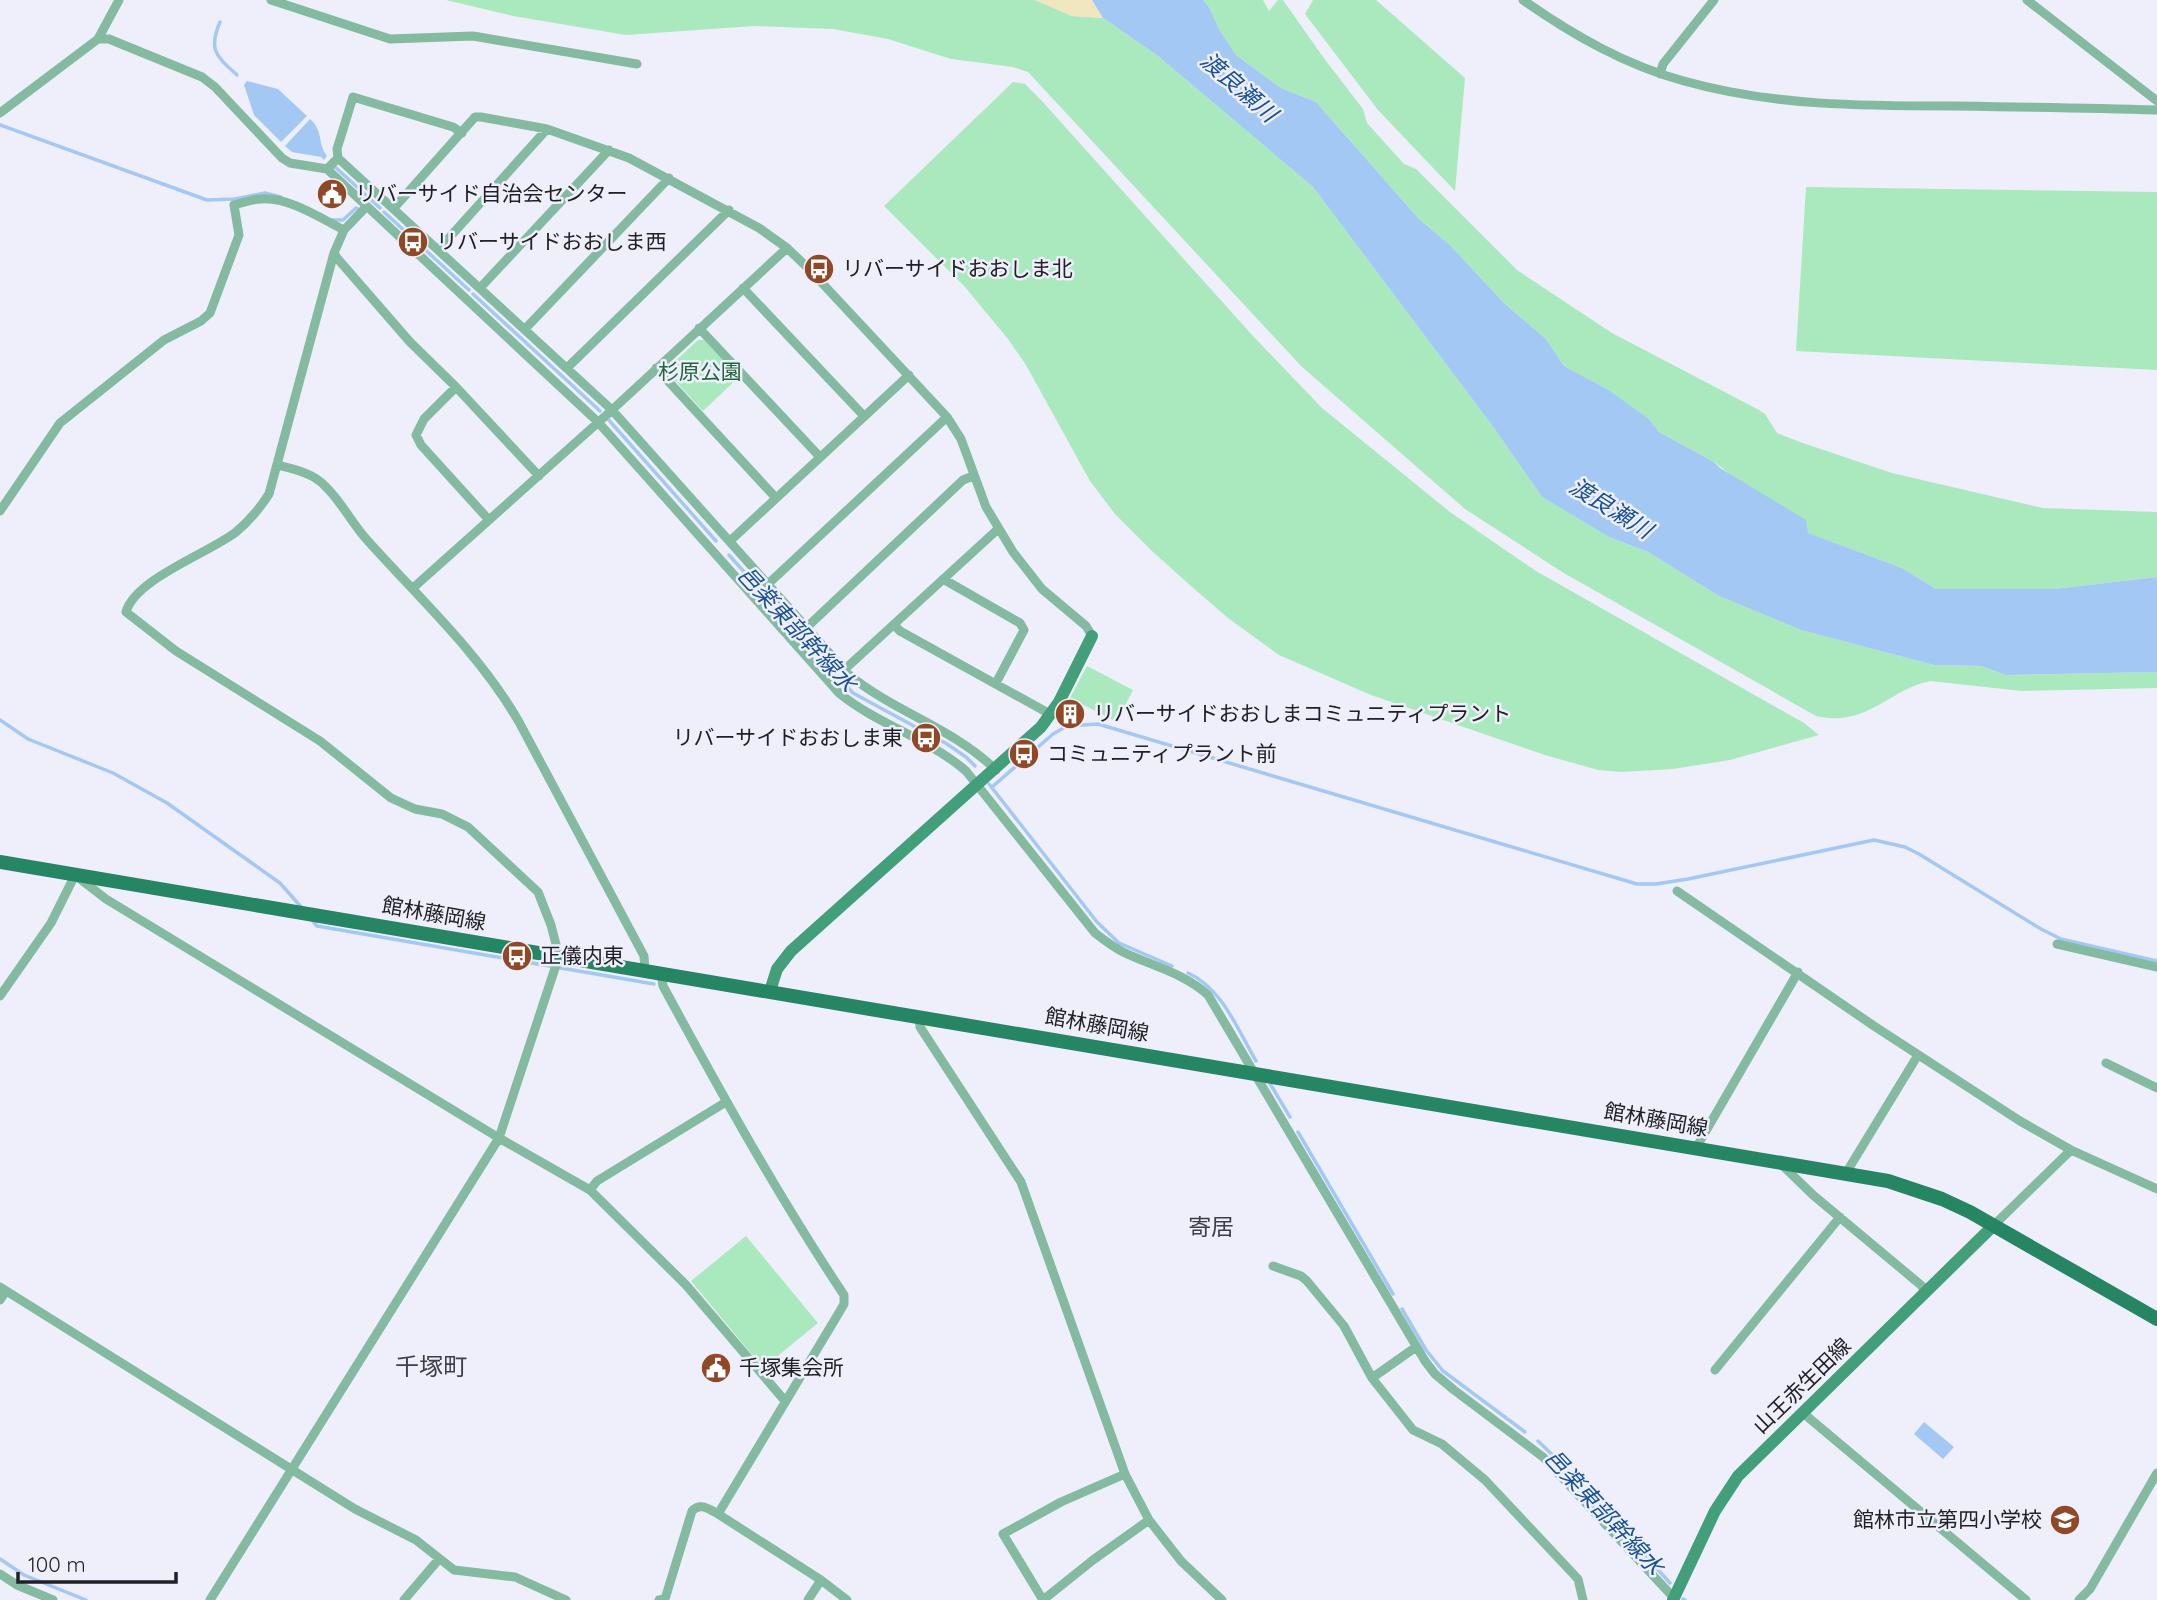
<svg xmlns="http://www.w3.org/2000/svg" width="2157" height="1600" font-family="Quicksand,'Noto Sans JP',sans-serif">
	<style>
		.green { fill: #aae9bd }
		.sand { fill: #f0e7c1 }
		.water { fill: #a4c8f4 }
		.lines { fill: none; stroke-linecap: round; stroke-linejoin: round }
		.stream { stroke: #a4c8f4; stroke-width: 3.5 }
		.street { stroke: #83baa0; stroke-width: 9 }
		.secondary { stroke: #439e7a; stroke-width: 12 }
		.primary { stroke: #268562; stroke-width: 14 }
		.labels { text-anchor: middle; stroke-width: 5; stroke-linejoin: round; paint-order: stroke }
		.poi-label { font-size: 21px; fill: #212125; stroke: #eeeffb; text-anchor: start }
		.park-label { font-size: 21px; fill: #1f663d; stroke: #eeeffb }
		.street-label { font-size: 21px; fill: #212125; stroke: #eeeffb }
		.water-label { font-size: 23px; font-style: italic; fill: #185293; stroke: #eeeffb }
		.neighbourhood-label { font-size: 23px; fill: #3d3f47; stroke: #eeeffb }
		.quarter-label { font-size: 24px; fill: #3d3f47; stroke: #eeeffb }
	</style>
	<rect width="100%" height="100%" fill="#eeeffb"/>
	<!-- green -->
	<path class="green" d="M446 0H1035L1072 16 1103 18 1158 56 1313 187 1494 428 1542 497 1609 537 1648 552 1719 596 1801 630 1934 665 1981 666 2006 675 2157 672V688L2022 691 1930 681C1888 690 1866 728 1816 716L1562 572 1465 509 1301 366 1028 72 1013 67 951 59 888 39 833 29 754 26 626 35 513 16Z
		M1203 0H1263L1269 11 1278 0H1283L1323 57 1363 109 1367 123 1404 164 1416 169 1517 270 1612 333 1759 410 1765 414 1777 433 1800 442 1892 473 2043 508 2157 512V577L2054 589H1936L1902 568 1807 533 1714 462 1659 432 1649 419 1609 391 1564 366 1546 339 1505 304 1450 245 1419 219 1316 102 1281 88 1236 55 1219 29 1209 7Z
		M1313 0H1376L1465 78 1455 191 1378 110 1305 14Z
		M1013 82 1025 84 1041 100 1252 335 1322 408 1450 512 1536 571 1804 723 1819 735 1730 760 1673 769 1621 772 1598 770 1545 755 1371 695 1279 655 1228 618 1191 586 1153 552 1115 514 1090 481 1026 365 1008 339 965 287 884 206Z
		M1806 187 2157 192V370L1796 351Z
		M698 340H704L739 377 703 411 669 374V367Z
		M1087 666 1133 690 1117 722 1070 698Z
		M746 1236 818 1323 763 1368 691 1281Z"/>
	<!-- sand -->
	<path class="sand" d="M1035 0H1092L1103 18 1072 16Z"/>
	<!-- water -->
	<path class="water" d="M1092 0H1203L1209 7 1219 29 1236 55 1281 88 1316 102 1419 219 1450 245 1505 304 1546 339 1564 366 1610 391 1649 419 1659 432 1714 462 1720 468 1806 520 1808 533 1902 568 1936 589H2054L2157 577V672L2006 675 1981 666 1934 665 1801 630 1719 596 1648 552 1609 537 1542 497 1494 428 1313 187 1158 56 1103 18Z
		M247 81 278 89 307 116 281 142 254 115 244 85Z
		M310 119C324 131 317 143 327 156L324 160 321 157 292 152 285 146Z
		M1924 1422 1954 1447 1943 1459 1914 1434Z"/>
	<g class="lines">
		<!-- stream -->
		<path class="stream" d="M220 22C208 50 216 56 237 75
			M0 125 207 200 235 199 265 193 281 197
			M334 166 380 208
			M384 212 469 290
			M332 220H343L356 208 360 211
			M473 294 600 411
			M607 418 716 541
			M729 555 853 693 947 744 966 757 975 766
			M0 720 28 739 113 773 167 803 280 883 302 908
			M989 784 1097 922 1119 943 1172 966
			M992 787 1053 734 1067 726 1098 724 1637 884H1656L1688 879 1874 840 1905 847 1919 854 2041 929 2061 939 2157 961
			M311 919 317 926 654 984
			M1188 973C1222 988 1238 1030 1256 1061
			M1269 1082 1290 1117
			M1298 1132 1393 1294
			M1402 1309 1426 1350 1443 1371 1525 1432
			M1538 1441 1561 1463 1670 1583
			M0 1559 24 1575 86 1600
			M1683 1599 1685 1600"/>
		<!-- street -->
		<path class="street" d="M271 0 390 39 473 36 637 64
			M1523 0C1573 35 1625 65 1684 81 1772 106 1864 106 1954 106 2022 107 2089 108 2157 110
			M2027 0 2157 101
			M98 39 119 0
			M1660 74 1663 64 1714 0
			M0 113 98 39H109L202 77 215 87 282 158 290 163 327 169 598 422 839 693C878 725 928 738 966 771L1095 933C1104 940 1113 947 1123 952 1152 966 1184 973 1208 995L1425 1361 1435 1374 1454 1390 1543 1457 1674 1598
			M338 158 612 410 848 674C894 712 953 728 996 770
			M327 169 338 158 337 149 353 97 453 127 462 133
			M366 207 344 230 334 253 337 258 410 342 456 387 539 476
			M394 208 475 117H481L547 129 629 158 759 228 787 248 808 268 947 417 961 439 986 507 1013 552 1042 589 1086 626 1092 636
			M439 249 547 129
			M480 288 609 150
			M743 288 864 416
			M699 328 820 457
			M525 329 669 178
			M567 368 729 210
			M656 368 776 498
			M456 387 424 419 416 435 421 445 489 520
			M277 465C293 469 313 473 325 486 342 502 352 524 368 541 420 599 480 654 519 722L644 956 645 971
			M0 511 60 423 164 340 201 321 210 313 239 235 234 205C243 203 252 199 261 199 289 197 320 218 344 230
			M730 541 909 375
			M943 579 1020 623 1024 630 996 683
			M768 584 947 417
			M413 588 612 410 787 248
			M894 625 900 631 1050 714
			M806 628 963 480 973 476
			M844 670 998 529
			M1677 891 1874 1026 2020 1121 2071 1150 2157 1189
			M2057 944 2157 967
			M661 974 663 986C720 1091 778 1196 844 1295V1304L837 1316 718 1514 821 1580 847 1600
			M0 996 51 923 75 875 106 899 499 1138 590 1190 686 1285 785 1401
			M919 1017 920 1027 1021 1182 1125 1474 1149 1520 1181 1561 1222 1600
			M2106 1063 2157 1088
			M1696 1148 1798 972
			M1781 1164 1813 1195 1922 1286 1925 1293
			M1846 1173 1918 1055
			M590 1190 597 1181 726 1102
			M1994 1225 2071 1150
			M1273 1266 1301 1276 1307 1281 1344 1326 1372 1378 1413 1430 1442 1444 1485 1480 1578 1579 1583 1600
			M0 1287 355 1509 416 1540 454 1570 515 1577 566 1600
			M0 1300 6 1291
			M1715 1370 1840 1217
			M1372 1378 1416 1347
			M1803 1413 2026 1600
			M1125 1474 1061 1502 1003 1534 1043 1600 1093 1560 1149 1520
			M0 1574 17 1585 53 1600
			M210 1600 499 1138 559 956 551 925 538 892 468 827 442 814 415 809 391 798 320 741 176 651 126 612C135 579 209 553 236 532 248 522 260 508 269 494L334 253
			M404 1600 439 1559
			M659 1600 665 1599 692 1511C700 1502 709 1509 718 1514
			M808 1600 821 1580
			M2079 1600 2090 1589 2157 1473"/>
		<!-- secondary -->
		<path class="secondary" d="M770 991 777 969 791 951 1041 727 1059 702 1092 636
			M1673 1600 1715 1511 1738 1476 1994 1225"/>
		<!-- primary -->
		<path class="primary" d="M0 862 1888 1181 1942 1199 1970 1212 2157 1319"/>
	</g>
	<!-- icons -->
	<defs>
		<g id="civic-disc" transform="scale(1.575)"><circle r="9.5" fill="#904826" stroke="#eeeffb"/><path d="M-.6-6.5H3V-4.5H.6V-3L4-1V1h2V6H-6V1h2V-1L-.6-3ZM-1.2 2.5V6h2.4V2.5Z" fill="#fff"/></g>
		<g id="bus-disc" transform="scale(1.575)"><circle r="9.5" fill="#904826" stroke="#eeeffb"/><path d="M-5-6H5V4H4V6H2V4H-2V6H-4V4H-5ZM-3.5-4V0h7V-4ZM-3.5 1.2v1.5H-2V1.2ZM2 1.2v1.5H3.5V1.2Z" fill="#fff"/></g>
		<g id="building-disc" transform="scale(1.575)"><circle r="9.5" fill="#904826" stroke="#eeeffb"/><path d="M-4-6H4V6H1V3H-1V6H-4ZM-2.5-4.3h1.7v1.8h-1.7ZM.8-4.3h1.7v1.8H.8ZM-2.5-1h1.7V.8h-1.7ZM.8-1h1.7V.8H.8Z" fill="#fff"/></g>
		<g id="school-disc" transform="scale(1.575)"><circle r="9.5" fill="#904826" stroke="#eeeffb"/><path d="M0-5L7-2L0 1L-7-2ZM-4 1L0 2.5L4 1V4Q0 6-4 4Z" fill="#fff"/></g>
	</defs>
	<g fill-rule="evenodd">
		<use href="#civic-disc" x="332" y="194"/>
		<use href="#bus-disc" x="413" y="242"/>
		<use href="#bus-disc" x="819" y="269"/>
		<use href="#building-disc" x="1070" y="714"/>
		<use href="#bus-disc" x="926" y="738"/>
		<use href="#bus-disc" x="1024" y="754"/>
		<use href="#bus-disc" x="517" y="956"/>
		<use href="#civic-disc" x="716" y="1368"/>
		<use href="#school-disc" x="2065" y="1520"/>
	</g>
	<g class="labels">
		<!-- poi labels -->
		<g class="poi-label">
			<text x="355" y="201">リバーサイド自治会センター</text>
			<text x="436" y="249">リバーサイドおおしま西</text>
			<text x="842" y="276">リバーサイドおおしま北</text>
			<text x="1093" y="721">リバーサイドおおしまコミュニティプラント</text>
			<text x="903" y="745" text-anchor="end">リバーサイドおおしま東</text>
			<text x="1047" y="761">コミュニティプラント前</text>
			<text x="540" y="963">正儀内東</text>
			<text x="739" y="1375">千塚集会所</text>
			<text x="2042" y="1527" text-anchor="end">館林市立第四小学校</text>
		</g>
		<!-- park labels -->
		<g class="park-label">
			<text x="700" y="379">杉原公園</text>
		</g>
		<!-- street labels -->
		<g class="street-label">
			<text transform="translate(434 914) rotate(10)" y="7">館林藤岡線</text>
			<text transform="translate(1097 1025) rotate(10)" y="7">館林藤岡線</text>
			<text transform="translate(1656 1120) rotate(10)" y="7">館林藤岡線</text>
			<text transform="translate(1802 1386) rotate(-44)" y="7">山王赤生田線</text>
		</g>
		<!-- water labels -->
		<g class="water-label">
			<text transform="translate(1239 87) rotate(41)" y="8">渡良瀬川</text>
			<text transform="translate(1611 508) rotate(32)" y="8">渡良瀬川</text>
			<text transform="translate(797 629) rotate(47)" y="8">邑楽東部幹線水</text>
			<text transform="translate(1604 1512) rotate(47)" y="8">邑楽東部幹線水</text>
		</g>
		<!-- neighbourhood labels -->
		<g class="neighbourhood-label">
			<text x="1211" y="1235">寄居</text>
		</g>
		<!-- quarter labels -->
		<g class="quarter-label">
			<text x="431" y="1375">千塚町</text>
		</g>
	</g>
	<!-- scale -->
	<path d="M18 1572v10h158v-10" fill="none" stroke="#212125" stroke-width="3.5"/>
	<text x="28" y="1572" font-size="21" fill="#212125" stroke="#eeeffb" stroke-width="5" paint-order="stroke">100 m</text>
</svg>
